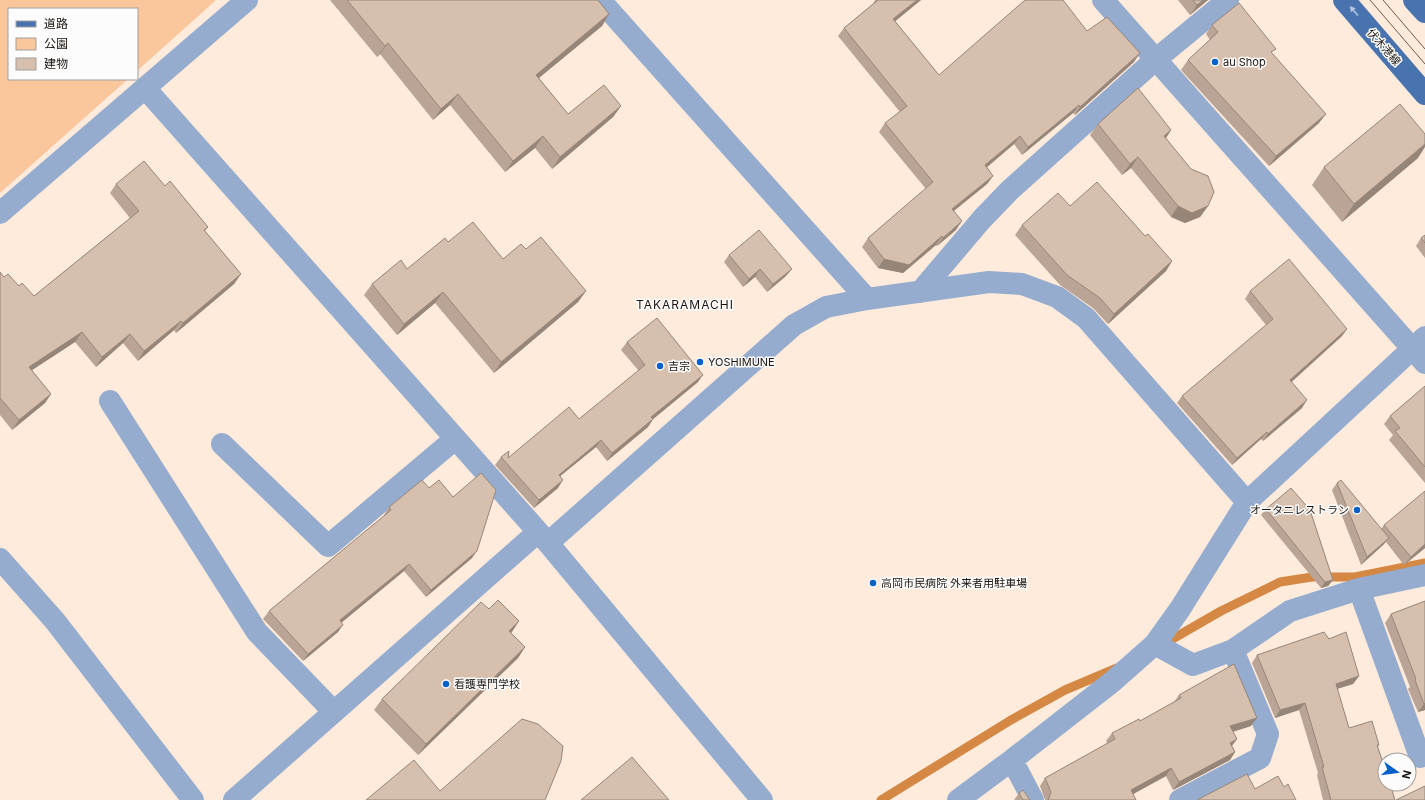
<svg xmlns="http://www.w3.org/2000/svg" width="1425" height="800" font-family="Inter,'Noto Sans JP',sans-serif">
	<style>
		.park { fill: #fac69c }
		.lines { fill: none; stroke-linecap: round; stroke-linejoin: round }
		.stream { stroke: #d48843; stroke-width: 9 }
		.minor { stroke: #95accf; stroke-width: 22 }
		.major { stroke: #4873af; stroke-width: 22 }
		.tram { stroke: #675b52; stroke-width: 1 }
		.wall { fill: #b9a495 }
		.shaded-wall { fill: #968679 }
		.building { fill: #d7bfad; stroke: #968679 }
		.oneway { fill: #b4c5dd }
		.poi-dot { fill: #0561ca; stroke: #fcfcfc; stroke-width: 1.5 }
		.labels { text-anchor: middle; stroke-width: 3; stroke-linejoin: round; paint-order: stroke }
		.street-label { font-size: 11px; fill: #1c140e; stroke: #fcfcfc }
		.poi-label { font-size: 11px; fill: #1c140e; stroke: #fcfcfc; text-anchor: start }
		.neighbourhood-label { font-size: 12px; letter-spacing: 1px; fill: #1c140e; stroke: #fcfcfc }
	</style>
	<rect width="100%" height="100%" fill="#feebdc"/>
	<!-- park -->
	<path class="park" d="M0 0H216L137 71V9H9V79H128L0 193Z"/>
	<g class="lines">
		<!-- stream -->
		<path class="stream" d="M1162 645 1221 611 1280 582 1312 577H1355L1425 563
			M881 800 1011 720 1065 690 1117 668"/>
		<!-- minor -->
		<path class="minor" d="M600 0 867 299
			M1103 0 1425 363
			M145 88 548 543 762 800
			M0 213 247 0
			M920 292 982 219 1010 190 1155 60 1228 0
			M110 401 257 632 334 712
			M222 444 328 546 455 439
			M548 543 794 325 826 307 867 299 989 282 1022 284 1057 297 1086 318 1247 502 1425 337
			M0 559 55 621 193 800
			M1359 589 1420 757 1425 755
			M1155 644 1193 665 1233 650 1290 611 1359 589 1425 575
			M1012 760 1033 800
			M234 800 538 532
			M958 800 1012 760 1112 682 1155 644 1180 609 1247 502
			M1180 800 1260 758 1268 734 1233 650"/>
		<!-- major -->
		<path class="major" d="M1344 0 1425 94
			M1414 0 1425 12"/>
		<!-- tram -->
		<path class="tram" d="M1370 0 1425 64
			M1383 0 1425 49"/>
	</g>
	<!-- wall -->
	<path class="wall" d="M330 0H598L609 14 602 26 539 78 568 114 621 106 613 117 552 169 535 148 505 172 450 105 433 120 380 54 377 57Z
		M875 0H921L895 21 939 75 1087 31 1134 62 1075 115 1073 113 1022 155 1014 144 987 167 993 176 987 184 954 211 956 230 937 246 936 245 903 273 878 268 862 247 868 238 926 189 879 132 885 123 900 112 838 36 844 28 873 4Z
		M1178 0H1208L1190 15Z
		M1212 25 1272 53 1319 123 1269 166 1181 70 1188 60 1210 40 1206 34Z
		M1098 124 1171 130 1166 138 1208 206 1200 217 1185 223 1171 217 1131 168 1122 175 1090 135Z
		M1418 158 1342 222 1312 185 1324 167Z
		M116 184 165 186 208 227 205 231 241 274 234 284 176 333 174 330 138 361 123 343 96 367 75 342 32 370 51 394 45 403 12 430 0 415V272L4 277 19 286 34 296 130 218 110 193Z
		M1070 206 1145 236 1172 261 1166 271 1108 324 1093 308 1060 285 1015 235 1022 225Z
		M1425 235V258L1416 246 1421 238Z
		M448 242 503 259 526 249 586 291 578 302 494 373 435 303 397 335 364 295 372 284 407 269Z
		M729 255 786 276 767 292 755 277 743 287 724 262Z
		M1250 291 1347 329 1342 336 1291 382 1302 408 1263 441 1261 439 1232 465 1177 403 1182 396 1266 325 1245 299Z
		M627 342 698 382 653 419 648 427 607 461 596 447 560 476 558 488 534 508 495 465 501 457 508 458 579 419 639 371 621 350Z
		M1425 386V483L1389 440 1393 435 1384 424 1390 416Z
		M1337 483 1381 529 1384 525 1425 548 1404 565 1386 542 1383 545 1361 565 1332 490Z
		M389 507 472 558 426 597 404 571 342 622 338 632 303 661 263 619 269 611 385 516 384 515Z
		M1266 509 1333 580 1328 586 1321 588 1261 515Z
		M1425 601V710L1418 712 1408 689 1410 687 1385 623 1391 614Z
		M512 632 511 633 525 647 518 658 418 755 374 710 382 699Z
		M1329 639 1359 676 1353 684 1337 689 1349 728 1379 745 1378 747 1395 800H1323L1317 775 1318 773 1299 710 1275 718 1252 663 1257 655Z
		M1179 695 1251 726 1233 732 1237 739 1232 746 1235 752 1230 760 1173 790 1166 776 1133 794 1136 800H1045L1040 786 1045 778 1108 744 1106 741 1112 733 1140 721 1174 702Z
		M1019 793 1030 800H1014Z"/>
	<!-- shaded-wall -->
	<path class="shaded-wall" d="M917 0H921L887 28 893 19Z
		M1203 0H1208L1190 15 1197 5Z
		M609 14 602 26 529 86 536 75Z
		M388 43 380 54 377 57 385 46Z
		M1140 53 1134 62 1075 115 1080 107Z
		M458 94 450 105 433 120 441 109Z
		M1079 105 1073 113 1022 155 1028 147Z
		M621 106 613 117 552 169 560 157Z
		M1326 114 1319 123 1269 166 1276 156Z
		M1171 130 1164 141V136Z
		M543 136 535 148 505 172 513 161Z
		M1020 136 1014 144 979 174 985 165Z
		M1425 144V147L1418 158 1342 222 1354 204Z
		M1138 157 1131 168 1122 175 1130 164Z
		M993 176 987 184 946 217 952 209Z
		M1178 206H1208L1200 217 1185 223 1171 217Z
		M962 221 956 230 937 246 943 238Z
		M942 236 936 245 903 273 878 268 884 259Z
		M1172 261 1166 271 1108 324 1114 314Z
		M760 269 755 277 743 287 749 279Z
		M792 269 786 276 767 292 773 284Z
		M241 274 234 284 176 333 183 323Z
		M586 291 578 302 494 373 501 362Z
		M443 292 435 303 397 335 404 324Z
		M181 321 174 330 138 361 144 351Z
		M1347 329 1342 336 1285 388 1290 380Z
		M82 332 75 342 23 376 29 367Z
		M130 334 123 343 96 367 102 357Z
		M703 375 698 382 646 425 651 417Z
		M51 394 45 403 12 430 19 420Z
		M1307 400 1302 408 1263 441 1268 434Z
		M653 419 648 427 607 461 612 453Z
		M1267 432 1261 439 1232 465 1237 458Z
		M601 440 596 447 553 482 559 475Z
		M563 480 558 488 534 508 539 500Z
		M1389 538 1383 545 1361 565 1367 557Z
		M1425 544V548L1404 565 1411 557Z
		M477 551 472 558 426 597 431 590Z
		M409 564 404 571 335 628 340 620Z
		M1333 580 1328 586 1321 588 1325 582Z
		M519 621 512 632 502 642 509 631Z
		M343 625 338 632 303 661 308 654Z
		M525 647 518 658 418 755 426 744Z
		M1359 676 1353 684 1330 691 1336 684Z
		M1305 703 1299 710 1275 718 1280 710Z
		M1425 703V710L1418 712 1424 704Z
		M1257 718 1251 726 1225 734 1230 726Z
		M1237 739 1231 747 1230 743Z
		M1235 752 1230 760 1173 790 1179 782Z
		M1171 768 1166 776 1126 798 1131 790Z"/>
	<!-- building -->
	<path class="building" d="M347 0H598L609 14 536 75 568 114 604 85 621 106 560 157 543 136 513 161 458 94 441 109 388 43 385 46Z
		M878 0H917L893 19 939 75 1025 0H1063L1087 31 1107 17 1140 53 1080 107 1079 105 1028 147 1020 136 985 165 993 176 952 209 962 221 943 238 942 236 909 265 884 259 868 238 933 182 885 123 907 106 844 28Z
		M1193 0H1203L1197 5Z
		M1239 3 1276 49 1271 52 1326 114 1276 156 1188 60 1218 32 1212 25Z
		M1138 88 1171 130 1164 136 1191 169 1208 176 1214 192 1208 206 1192 213 1178 206 1138 157 1130 164 1098 124Z
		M1400 104 1425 134V144L1354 204 1324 167Z
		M144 161 165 186 170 181 208 227 204 230 241 274 183 323 181 321 144 351 130 334 102 357 82 332 29 367 51 394 19 420 0 398V272L4 277 8 274 19 286 22 283 34 296 139 211 116 184Z
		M1097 182 1145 236 1148 234 1172 261 1114 314 1100 298 1067 275 1022 225 1058 193 1070 206Z
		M473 222 503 259 521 244 526 249 541 237 586 291 501 362 443 292 404 324 372 284 401 260 407 269 445 238 448 242Z
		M759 230 792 269 773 284 760 269 749 279 729 255Z
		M1425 235V243L1421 238Z
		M1289 259 1347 329 1290 380 1307 400 1268 434 1267 432 1237 458 1182 396 1273 319 1250 291Z
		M657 318 703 375 651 417 653 419 612 453 601 440 559 475 563 480 539 500 501 457 509 451 508 458 569 407 579 419 645 365 627 342Z
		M1425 386V467L1395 431 1400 428 1390 416Z
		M481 473 496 490 477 551 431 590 409 564 340 620 343 625 308 654 269 611 391 510 389 507 422 480 429 488 439 480 453 497Z
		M1341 480 1389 538 1367 557 1337 483Z
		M1291 488 1310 510 1333 580 1325 582 1266 509Z
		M1425 491V544L1411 557 1384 525Z
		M498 600 519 621 509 631 525 647 426 744 382 699 481 602 489 609Z
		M1425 601V703L1424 704 1415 680 1416 679 1391 614Z
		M1324 632 1329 639 1346 632 1359 676 1336 684 1349 728 1372 721 1379 745H1377L1385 769V784H1390L1395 800H1331L1322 767H1324L1305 703 1280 710 1257 655Z
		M1234 664 1257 718 1230 726 1237 739 1230 743 1235 752 1179 782 1171 768 1131 790 1136 800H1048L1049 798 1051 792 1045 778 1115 739 1112 733 1139 719 1140 721 1181 698 1179 695Z
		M522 719 538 724 563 746 561 761 545 800H366L414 760 440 791Z
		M632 757 669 800H581Z
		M1247 774 1255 789 1278 776 1284 787 1288 784 1296 800H1197Z
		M1425 786V800H1396Z
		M1023 790 1030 800H1023L1019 793Z"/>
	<!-- one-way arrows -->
	<defs><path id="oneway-solid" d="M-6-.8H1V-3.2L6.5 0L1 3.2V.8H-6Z"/></defs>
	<use class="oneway" href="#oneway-solid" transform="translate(1354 11) rotate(-131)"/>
	<!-- markers -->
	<g class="poi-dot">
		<circle cx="1215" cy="62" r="4"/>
		<circle cx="700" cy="362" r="4"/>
		<circle cx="660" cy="366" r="4"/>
		<circle cx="1357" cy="510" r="4"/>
		<circle cx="873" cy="583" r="4"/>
		<circle cx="446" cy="684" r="4"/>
	</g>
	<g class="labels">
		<!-- street labels -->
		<g class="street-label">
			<text transform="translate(1384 47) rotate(49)" y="4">伏木港線</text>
		</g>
		<!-- poi labels -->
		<g class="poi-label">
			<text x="1223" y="66">au Shop</text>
			<text x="708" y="366">YOSHIMUNE</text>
			<text x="668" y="370">吉宗</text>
			<text x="1349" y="514" text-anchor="end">オータニレストラン</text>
			<text x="881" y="587">高岡市民病院 外来者用駐車場</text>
			<text x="454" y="688">看護専門学校</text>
		</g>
		<!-- neighbourhood labels -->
		<g class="neighbourhood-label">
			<text x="685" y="309">TAKARAMACHI</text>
		</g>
	</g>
	<!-- legend -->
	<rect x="8" y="8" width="130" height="72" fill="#fcfcfc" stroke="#a29f9d"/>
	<rect x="16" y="21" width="20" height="6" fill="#4873af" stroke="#a29f9d"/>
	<text x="44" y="28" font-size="12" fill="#1c140e">道路</text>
	<rect x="16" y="38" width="20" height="12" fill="#fac69c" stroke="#a29f9d"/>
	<text x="44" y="48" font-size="12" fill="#1c140e">公園</text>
	<rect x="16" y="58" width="20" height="12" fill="#d7bfad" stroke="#a29f9d"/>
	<text x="44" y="68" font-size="12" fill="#1c140e">建物</text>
	<!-- north arrow -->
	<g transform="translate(1397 772) rotate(104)"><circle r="19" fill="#fcfcfc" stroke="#a29f9d"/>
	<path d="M0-3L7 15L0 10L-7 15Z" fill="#0561ca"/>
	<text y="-6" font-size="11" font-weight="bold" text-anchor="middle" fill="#1c140e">N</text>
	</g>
</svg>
